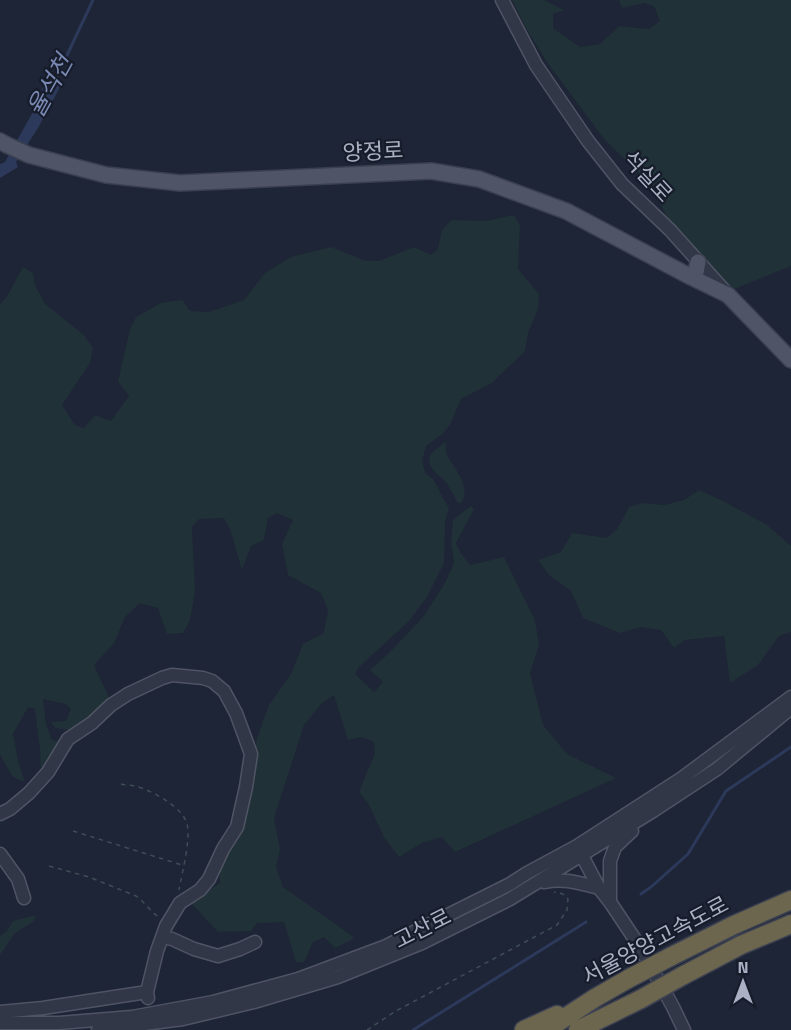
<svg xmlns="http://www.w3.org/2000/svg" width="791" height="1030" font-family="'Titillium Web','Noto Sans KR',sans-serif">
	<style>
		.green { fill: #203137 }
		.water { fill: #2d395b }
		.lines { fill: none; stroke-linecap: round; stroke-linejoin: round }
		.stream { stroke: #2d395b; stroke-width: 3 }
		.minor-casing { stroke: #4f5465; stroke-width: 15 }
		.major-casing { stroke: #3b4050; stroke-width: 18 }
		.highway-casing { stroke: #3c4151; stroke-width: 21 }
		.path { stroke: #3d4e55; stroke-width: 1.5; stroke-dasharray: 4.5 4.5; stroke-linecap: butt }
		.minor { stroke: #323747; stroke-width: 12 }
		.major { stroke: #4f5567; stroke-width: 15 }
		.highway { stroke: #6d664e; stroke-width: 18 }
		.highway-bridge-casing { stroke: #3c4151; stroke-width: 21; stroke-linecap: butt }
		.highway-bridge { stroke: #6d664e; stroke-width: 18 }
		.labels { text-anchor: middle; stroke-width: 4.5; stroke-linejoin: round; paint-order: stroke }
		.street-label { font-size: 22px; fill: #abb1c4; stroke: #171c2b }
		.water-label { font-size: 24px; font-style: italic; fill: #7a89b3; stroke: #171c2b }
	</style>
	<rect width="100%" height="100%" fill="#1e2536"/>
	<!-- green -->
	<path class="green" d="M512 0H544L564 10 553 14V28L580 47 600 44 619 26 649 29 660 21 654 6 644 3 622 8 619 0H791V266L732 290 671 226 652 186 605 140 549 65 527 30Z
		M514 215 520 226 518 269 539 294 538 309 528 333 525 351 492 383 461 399 450 425 443 433 426 446 422 461 425 473 433 479 449 509 445 521 444 563 427 597 409 621 358 668 355 674 374 692 383 682 370 670 389 653 424 616 445 583 454 563 451 543 453 520 471 506 474 509 456 543 460 552 470 565 504 557 535 620 539 645 530 673 543 725 567 754 616 778 455 852 442 837 422 843 399 857 384 837 369 805 359 792 375 753 374 742 362 737 348 740 334 695 322 703 304 725 274 818 280 850 276 867 283 887 355 938 335 948 324 937 313 942 304 962H296L284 922 257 923 251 931 218 932 191 903 220 883 219 868 248 792 257 738 269 705 291 674 303 644 324 633 328 610 321 593 288 575 282 544 293 520 277 513 268 518 264 540 251 546 242 570 230 529 224 518 199 519 192 527 195 591 190 620 183 633 167 634 158 608 140 603 125 617 114 643 94 665 110 700 89 721 70 730 55 728 51 722 66 721 71 709 66 704 43 699 46 725 52 740 59 742 54 756 41 769 40 750 35 709 28 707 13 734 18 761 25 782 13 777 0 755V304L6 298 23 267 33 273 35 285 45 304 84 335 93 348 90 363 62 405 75 425 84 428 95 415 111 421 129 396 118 381 130 329 136 317 161 303 182 300 190 311 209 312 244 300 265 273 291 257 331 247 366 261H379L414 247 431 255 438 249 442 230 452 220 486 221Z
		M446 442C446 447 445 452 448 457 455 469 472 488 461 503L457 502C453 495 450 487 445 481 442 477 437 475 434 471 422 457 435 449 446 442Z
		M699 490 723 501 767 525 791 546V632L779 636 758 665 730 683 724 636 685 640 674 648 661 630 641 627 620 633 583 618 571 591 549 575 538 560 561 552 572 533 607 538 618 528 629 507 643 503 664 505 684 500Z
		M36 915 33 922 15 933 0 955V936L6 932 13 921Z"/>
	<!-- water -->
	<path class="water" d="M46 79 61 85 38 128 16 162 18 167 0 178V164L5 162 34 110Z"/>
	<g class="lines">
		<!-- stream -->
		<path class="stream" d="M52 85 60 70 93 0
			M641 894 651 887 688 854 726 791 791 747
			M413 1030 586 922"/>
		<!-- minor casing -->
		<g class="minor-casing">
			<path id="minor" d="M502 0 536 65 588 141 622 184 670 230 724 290
				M0 814 10 809 29 793 48 772 68 739 92 723 111 705 128 694 162 678 172 675 203 678 212 681 224 691 236 713 251 754 246 787 237 827 223 849 209 879 200 890 180 903 166 926 157 951 147 992 148 998
				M579 850 599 888 610 902 640 947 673 1007 684 1030
				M0 854 18 879 24 898
				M544 882C566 878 578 883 599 888
				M610 902V861L615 847 632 831
				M162 937 172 939 194 949 218 956 240 949 255 942
				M0 1012 43 1008 147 992
				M0 1023H59L132 1017 213 1002 298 979 386 946 510 884 527 873 577 846 682 778 791 697
				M98 1030 183 1019 254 1002 338 977 422 943 510 899 653 811 717 769 791 708"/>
		</g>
		<!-- major casing -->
		<g class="major-casing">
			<path id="major" d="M0 141 7 145 29 155 106 175 180 183 431 171 479 179 566 211 691 277 728 295 791 360
				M691 277 696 272 698 262"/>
		</g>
		<!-- highway casing -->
		<g class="highway-casing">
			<path id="highway" d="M670 957 734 925 791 900
				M682 976 741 945 791 924
				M524 1030 557 1015
				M546 1030 595 998 628 979
				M578 1030 641 999"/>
		</g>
		<!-- path -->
		<path class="path" d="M121 784C125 785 130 785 135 786 151 790 183 807 187 824 191 839 182 873 179 890
			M73 831 182 865
			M49 866 89 877 136 896C145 902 149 911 159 917
			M367 1030 394 1012 557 925 567 910 568 899 563 894 554 892"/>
		<!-- minor -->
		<use href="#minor" class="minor"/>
		<!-- major -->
		<use href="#major" class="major"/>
		<!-- highway -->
		<use href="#highway" class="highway"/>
		<!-- highway-bridge casing -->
		<g class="highway-bridge-casing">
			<path id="highway-bridge" d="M628 979 670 957
				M641 999 682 976"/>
		</g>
		<!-- highway-bridge -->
		<use href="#highway-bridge" class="highway-bridge"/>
	</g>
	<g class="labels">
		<!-- street labels -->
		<g class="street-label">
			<text transform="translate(373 151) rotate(-3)" y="8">양정로</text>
			<text transform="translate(648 176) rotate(47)" y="8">석실로</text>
			<text transform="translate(422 928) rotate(-27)" y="8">고산로</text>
			<text transform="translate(655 940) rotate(-28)" y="8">서울양양고속도로</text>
		</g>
		<!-- water labels -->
		<g class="water-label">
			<text transform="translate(50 86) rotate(-61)" y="8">율석천</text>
		</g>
	</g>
	<!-- north arrow -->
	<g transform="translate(743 982)" stroke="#171c2b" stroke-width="4.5" paint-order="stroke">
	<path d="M0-4.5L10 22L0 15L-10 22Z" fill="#abb1c4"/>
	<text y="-9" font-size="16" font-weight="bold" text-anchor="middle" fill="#abb1c4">N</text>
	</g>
</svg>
